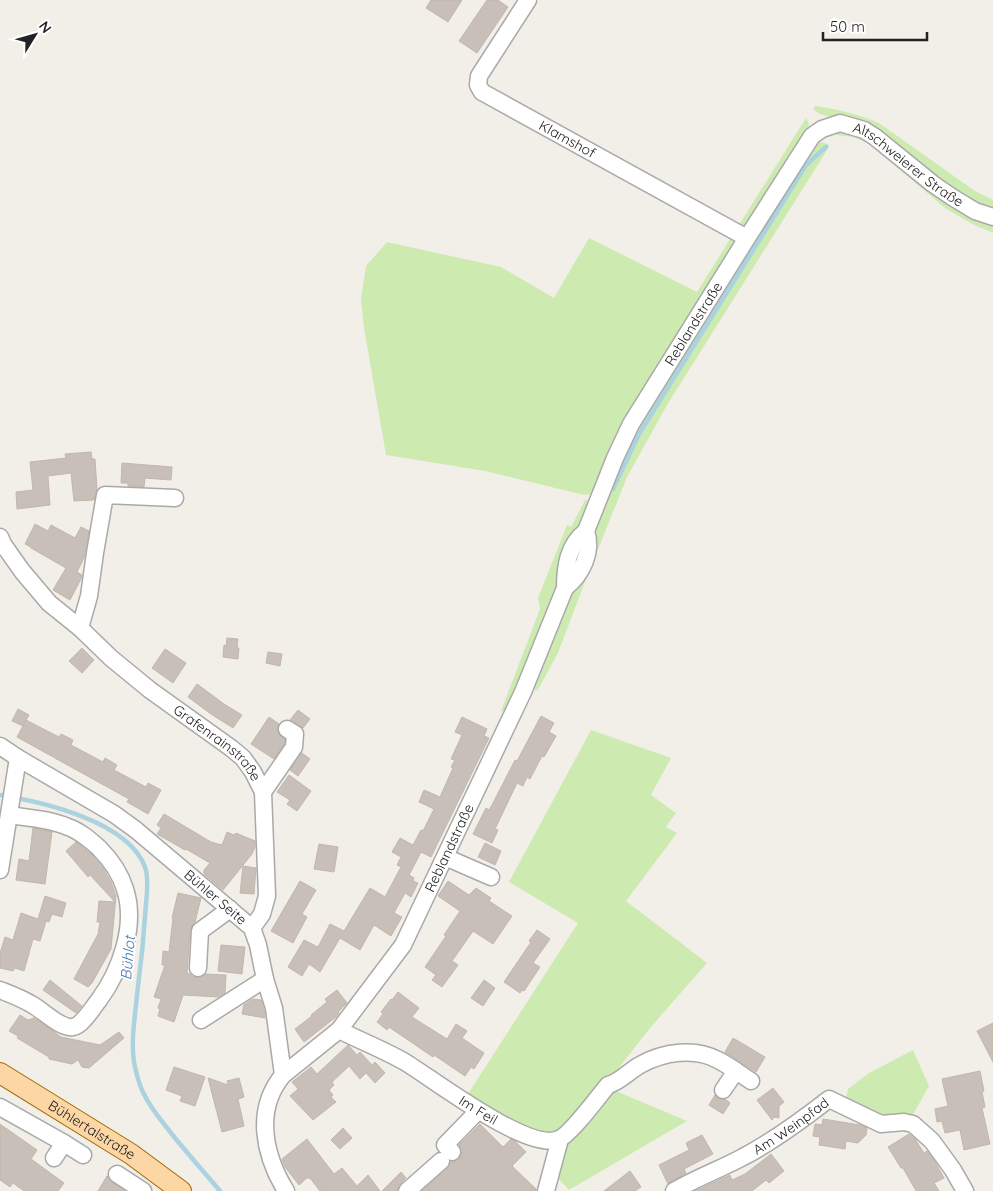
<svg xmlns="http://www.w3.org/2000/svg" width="993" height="1191" font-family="Quicksand,sans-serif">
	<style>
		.grass { fill: #cdebb0 }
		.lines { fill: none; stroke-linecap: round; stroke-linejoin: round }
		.stream { stroke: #aad3df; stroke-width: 4.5 }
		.building { fill: #c7bfb8; stroke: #c4b6ab }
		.minor-casing { stroke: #a9a9a9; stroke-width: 19 }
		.major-casing { stroke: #a06b00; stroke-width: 22 }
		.minor { stroke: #fff; stroke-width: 16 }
		.major { stroke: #fcd6a4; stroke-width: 20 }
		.labels { text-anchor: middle; stroke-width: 4; stroke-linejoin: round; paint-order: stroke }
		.street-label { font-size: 14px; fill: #222; stroke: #fff }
		.water-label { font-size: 15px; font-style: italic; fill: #4a7aab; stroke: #fff }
	</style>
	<rect width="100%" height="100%" fill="#f2efe9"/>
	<!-- grass -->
	<path class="grass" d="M815 106C837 109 858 114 879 123L975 191 993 200V211L973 202 846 118C833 117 823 118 813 109Z
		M806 118 809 124 807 133 747 225 737 228Z
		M834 131 857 133 993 224V233L972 224 945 208 870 144 853 137 836 135Z
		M820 142 828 144 829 147 667 405 627 477 583 587 558 653 539 688 536 691 533 687 590 542 615 473 638 425 812 148Z
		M732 236 735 243 594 494 584 495 485 471 386 455 364 328 361 299 366 266 387 242 501 267 554 298 589 238 697 292Z
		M585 500H587L591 504 509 711H501L540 609 538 598 567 525 571 527Z
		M591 730 671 758 651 795 676 813 666 827 677 833 626 901 707 963 650 1028 603 1088 573 1122 552 1136 502 1118 466 1097 578 923 509 882Z
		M913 1050 929 1086 911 1118 876 1116 846 1098 848 1089 869 1073Z
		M611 1089 687 1121 569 1190 552 1172 559 1150Z"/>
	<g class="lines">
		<!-- stream -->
		<path class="stream" d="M613 489 639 434 806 165 826 147
			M0 795C42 802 128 821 145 867 149 878 147 893 146 904 144 935 141 965 137 995 135 1017 130 1045 135 1067 137 1076 140 1088 145 1096 151 1109 162 1121 171 1133 187 1153 204 1172 220 1191"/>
	</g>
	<!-- building -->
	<path class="building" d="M431 0H462L448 22 426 8Z
		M487 0H498L508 7 477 53 459 41Z
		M91 452 92 459H95L97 489 94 500 74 501 71 473 48 476 50 505 17 509 16 492 33 490 30 462 66 458 65 454Z
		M122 463 172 467 171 480 145 478 144 487 128 486V483H121Z
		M35 524 48 531 51 525 75 538 81 527 89 531 84 558 77 572 82 575 81 579 70 600 53 590 66 568 31 548V547L25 544Z
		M227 638 238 639 237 648H239L238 659 223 657 224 645 226 646Z
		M82 648 94 660 82 673 69 661Z
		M165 649 186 663 173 683 152 668Z
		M268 652 282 654 280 666 266 663Z
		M197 684 224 704 242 715 233 728 211 714 188 697Z
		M18 709 29 715 23 726 12 721Z
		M298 710 310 719 303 728 290 720Z
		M541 716 554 723 549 732 556 736 544 757 542 756 530 779 527 777 523 786 517 783 495 829 498 830 492 843 473 834 486 808 489 810 493 803 515 760 517 761Z
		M269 717 279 724 277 728 278 733 285 739 284 744 274 759 251 744Z
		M462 717 487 729 484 736 489 738 431 857 421 852 409 875 414 878 413 881 418 883 411 897 405 893 394 913 402 917 391 936 374 925 360 950 340 938 320 972 309 964 302 976 288 967 304 940 318 947 330 924 344 931 370 888 385 897 401 867 397 865 401 857 392 852 400 838 413 845 421 830 423 831 434 809 419 802 424 790 440 797 453 768 451 767 455 760 451 759 462 735 455 732Z
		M26 720 59 737 61 734 73 740 71 745 103 762 105 758 117 765 114 770 146 787 148 783 161 790 148 814 127 802 129 799 17 737Z
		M302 753 310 759 298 776 290 770Z
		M289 775 311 791 297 811 287 804 290 800 277 792Z
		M164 814 211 842 222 845 227 832 234 835 236 833 255 841V847L252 854 223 890 204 874V870L210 863 186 849 185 850 157 834 161 828 157 825Z
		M33 828 52 832 45 884 16 880 19 859 29 861Z
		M76 842 92 855 103 868 111 882 116 896 111 949 92 983 88 987 74 979 98 934 100 922H97L99 901 115 902 90 875 88 877 66 851Z
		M485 843 501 851 495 865 478 857Z
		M319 844 338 847 334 872 314 869Z
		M243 866 256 868 254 894 240 893Z
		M300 881 316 890 302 914 307 917 293 943 271 931Z
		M448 881 469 895 476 888 491 898 489 901 512 916 493 944 473 931 452 961 458 965 442 987 432 980 436 975 425 967 446 936 444 935 460 911 438 896Z
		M178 893 201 898 195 922 193 924 190 930 187 973 190 974 193 977 198 978 202 977 205 974 226 975 225 993 218 997 183 995 174 1022 158 1016 160 1009 158 1008 161 999 154 997 165 965H162L163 951 169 952 173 918H172Z
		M45 896 66 903 62 917 52 914 49 922 45 921H46L40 941 33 939 24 971 15 968 13 971 0 968V953L5 937 13 940 21 913 38 919Z
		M537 930 550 939 533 963 540 967 524 991 522 990 520 993 504 982 531 942 529 941Z
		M221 945 245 947 242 974 218 971Z
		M50 980 82 1006 76 1013 43 990Z
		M484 980 495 988 483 1006 471 998Z
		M337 990 347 1003 338 1012 339 1013 336 1017 304 1042 295 1029 312 1016 311 1015 327 1002 325 999Z
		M398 992 419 1008 412 1017 447 1039 456 1024 467 1031 462 1038 484 1053 474 1069 471 1067 465 1076 434 1055 433 1057 389 1027 387 1030 377 1022 383 1014 381 1012 391 999 392 1000Z
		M253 999 261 1000 264 1010 265 1018 242 1014 244 1005Z
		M20 1015 28 1020 34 1018 61 1037 100 1045 119 1032 124 1038 89 1068 82 1067 78 1060 72 1064 49 1059V1057L17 1038 18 1036 9 1031Z
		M993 1023V1062L977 1031Z
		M733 1038 765 1057 756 1072 725 1052Z
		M348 1045 357 1055 360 1052 372 1065 375 1062 385 1073 375 1083 366 1073 360 1079 349 1066 332 1082 334 1085 329 1090 333 1095 331 1097 336 1102 313 1120 290 1096 298 1089 292 1082 311 1067 317 1074Z
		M174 1067 205 1077 195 1106 180 1101 182 1096 166 1090Z
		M980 1071 984 1091 982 1092 985 1107 982 1108 990 1144 964 1150 960 1130 945 1133 942 1121 937 1122 935 1109 948 1106 942 1079Z
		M208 1078 228 1085 227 1081 239 1078 244 1097 238 1099 244 1126 222 1132Z
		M773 1088 784 1102 779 1106V1118L774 1117 772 1120 757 1100Z
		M715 1095 718 1098 725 1099 730 1103 723 1114 709 1105Z
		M823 1119 860 1125 867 1128 866 1135 858 1143 846 1141 845 1149 819 1145 820 1137 813 1136 815 1124 822 1125Z
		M0 1124 37 1150 31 1159 64 1183 58 1191H24L13 1183 10 1187 0 1180Z
		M480 1124 503 1147 511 1139 515 1141 526 1152 512 1166 536 1189V1191H422L448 1168 451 1162 455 1161 459 1159 461 1155 462 1150 459 1145Z
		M343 1128 352 1138 340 1149 331 1140Z
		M909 1134 915 1139 924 1153 927 1151 935 1162 944 1178 934 1183 939 1191H916L903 1168H901L888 1147Z
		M702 1135 713 1154 684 1169 686 1173 668 1184 659 1165 689 1150 686 1143Z
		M307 1139 334 1174 342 1168 357 1186 368 1175 380 1191H320L310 1178 309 1179 308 1177 299 1185 285 1167 282 1159Z
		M771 1154 784 1171 769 1183 766 1180 752 1191H695L730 1175 732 1180 745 1174Z
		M630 1171 641 1187 635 1191H604Z
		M401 1172 406 1178 400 1184 398 1187 397 1191H382Z
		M107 1176 112 1182 125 1191H98Z"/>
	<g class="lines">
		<!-- minor casing -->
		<g class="minor-casing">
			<g id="minor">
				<path id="s1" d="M528 0 479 76 478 85 482 92 747 238"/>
				<path id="s2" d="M0 537 3 544 22 571 49 603 80 628 111 658 150 690 231 748 243 758 253 772 263 792 267 896 262 914 252 928"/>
				<path d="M565 588C582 574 593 552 586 531"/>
				<path d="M80 628 89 596 95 553 105 495 175 498"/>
				<path id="s3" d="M0 746 18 758 114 814 136 830 252 928 258 945 265 979 274 1008 283 1075"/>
				<path d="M263 792 294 747 295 734 287 729"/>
				<path d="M445 857 491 877"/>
				<path d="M0 870 18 758"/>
				<path d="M198 968 200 931 230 909"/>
				<path d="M0 990C10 994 21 998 31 1004 43 1010 60 1029 73 1027 83 1025 93 1007 99 1000 120 971 137 926 125 889 120 873 111 860 99 848 90 840 80 831 68 827 50 819 29 818 9 815"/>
				<path d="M201 1020 265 979"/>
				<path id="s4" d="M339 1030C361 1041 384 1050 405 1062 433 1079 529 1153 559 1139 570 1135 599 1096 608 1085 620 1082 629 1071 640 1065 663 1052 695 1047 718 1060 730 1066 740 1074 751 1081"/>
				<path d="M723 1090 736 1071"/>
				<path d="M0 1107 64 1143 83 1155"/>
				<path d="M452 1152 445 1145 478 1111"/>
				<path d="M54 1158 64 1143"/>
				<path d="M117 1174 143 1191"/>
				<path id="s5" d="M286 1191C264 1155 254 1110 283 1075L339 1030 403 945 523 692 565 588C565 566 568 545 586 531L615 458 631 424 747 238 812 136 822 129 840 123 864 130 875 137 933 184 952 197 975 211 993 217"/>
				<path d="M407 1191 441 1161"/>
				<path d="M546 1191 560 1139"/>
				<path id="s6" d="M674 1191C696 1178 721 1169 743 1157 774 1141 802 1120 829 1099L881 1124 904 1122 913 1124 932 1141 953 1170 965 1191"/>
			</g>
		</g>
		<!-- major casing -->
		<g class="major-casing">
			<g id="major">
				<path id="s7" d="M0 1073 131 1154 181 1191"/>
			</g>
		</g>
		<!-- minor -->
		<use href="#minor" class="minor"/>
		<!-- major -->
		<use href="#major" class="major"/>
	</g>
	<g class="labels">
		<!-- street labels -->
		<g class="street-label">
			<text dy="5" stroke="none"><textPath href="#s1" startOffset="205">Klamshof</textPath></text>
			<text dy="5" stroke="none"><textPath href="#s5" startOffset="1326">Altschweierer Straße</textPath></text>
			<text dy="5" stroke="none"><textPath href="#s5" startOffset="992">Reblandstraße</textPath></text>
			<text dy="5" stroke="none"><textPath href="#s2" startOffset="302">Grafenrainstraße</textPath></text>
			<text dy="5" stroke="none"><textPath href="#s5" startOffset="410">Reblandstraße</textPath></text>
			<text dy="5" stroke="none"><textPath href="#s3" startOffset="264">Bühler Seite</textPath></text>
			<text dy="5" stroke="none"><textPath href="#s4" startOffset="161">Im Feil</textPath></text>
			<text dy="5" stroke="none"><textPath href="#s6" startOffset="134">Am Weinpfad</textPath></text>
			<text dy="5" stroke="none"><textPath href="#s7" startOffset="108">Bühlertalstraße</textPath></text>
		</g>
		<!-- water labels -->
		<g class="water-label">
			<text transform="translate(128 958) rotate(-85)" y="5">Bühlot</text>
		</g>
	</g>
	<!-- north arrow -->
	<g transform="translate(35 35) rotate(53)" stroke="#ffffff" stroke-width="4" paint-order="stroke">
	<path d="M0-4L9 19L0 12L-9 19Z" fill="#222222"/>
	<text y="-8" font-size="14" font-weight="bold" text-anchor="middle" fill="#222222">N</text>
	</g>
	<!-- scale -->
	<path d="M823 32v8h104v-8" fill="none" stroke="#222222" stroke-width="2.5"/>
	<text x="830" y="32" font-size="15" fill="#222222" stroke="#ffffff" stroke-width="4" paint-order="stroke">50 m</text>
</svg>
